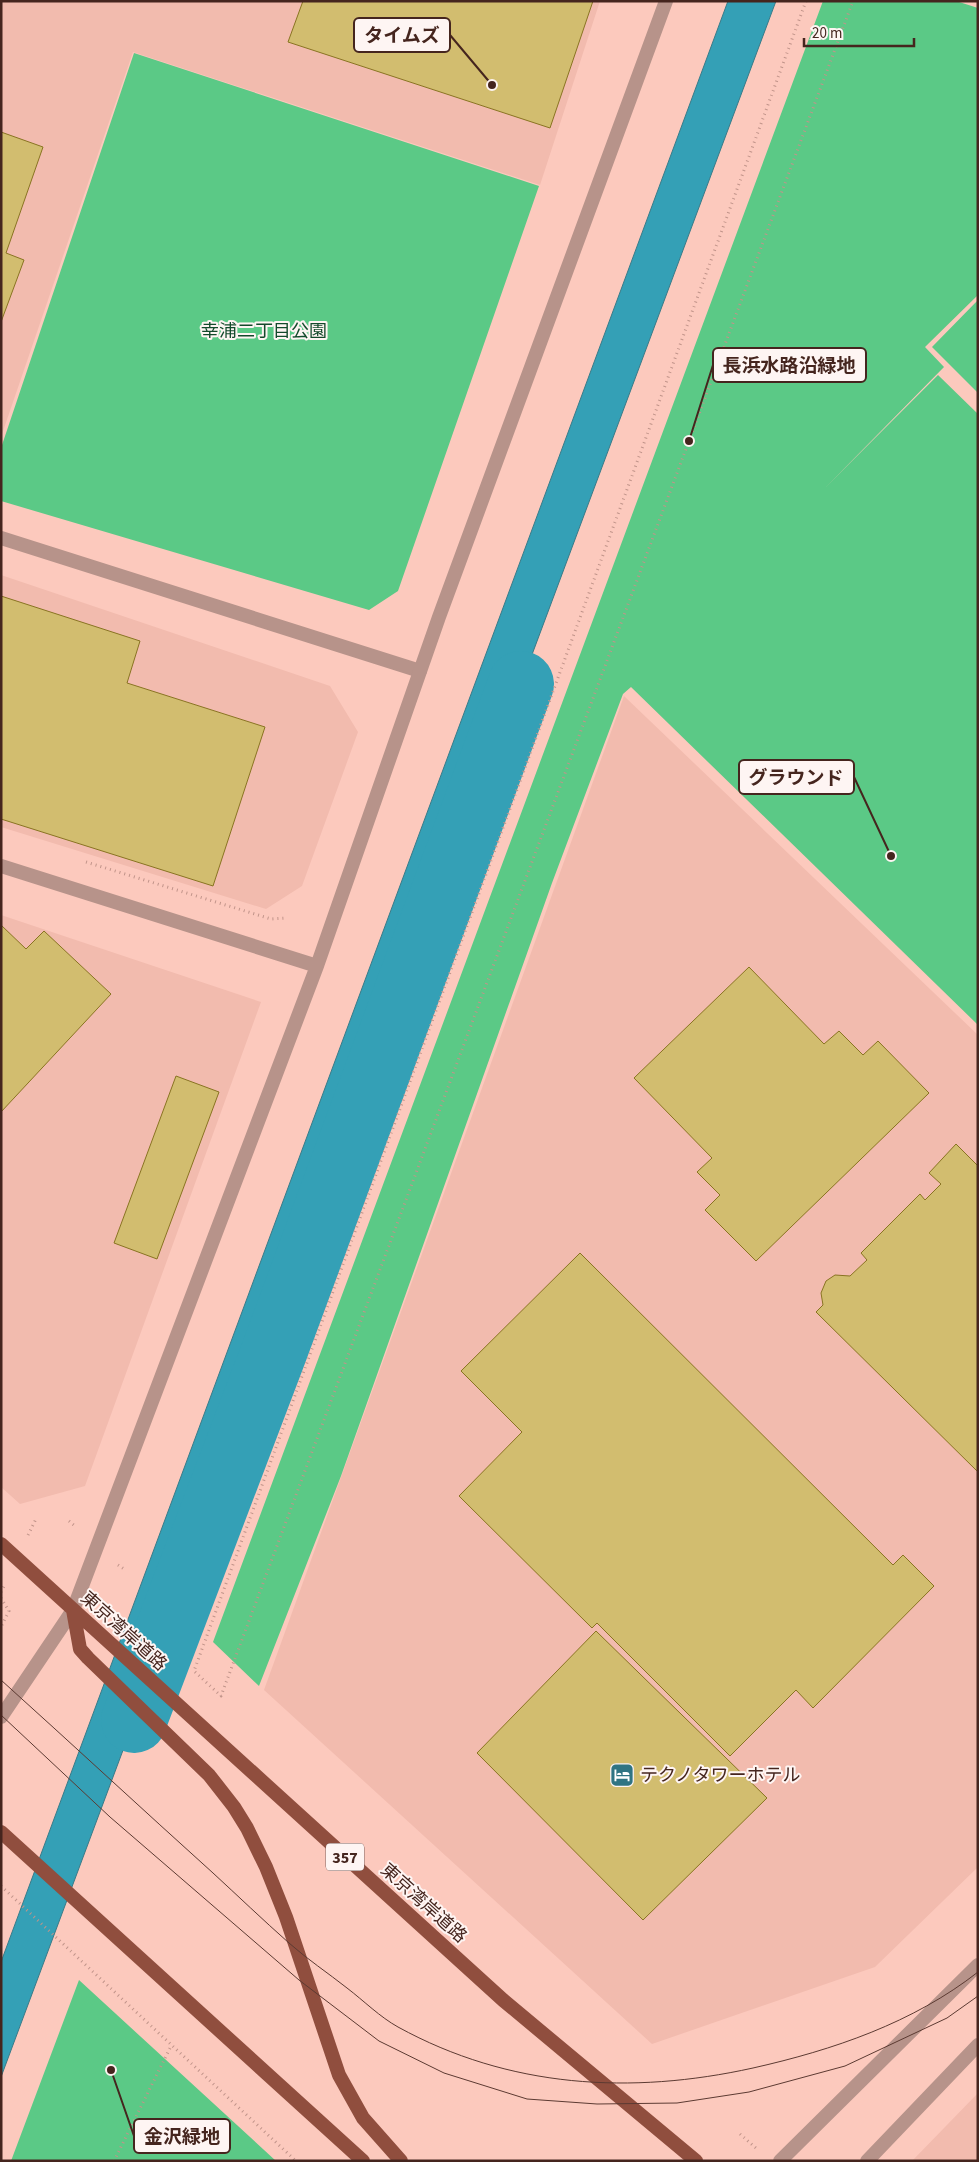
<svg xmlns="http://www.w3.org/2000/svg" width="979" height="2162" font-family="'Source Sans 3','Noto Sans JP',sans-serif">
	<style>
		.built { fill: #f2bbae }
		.green { fill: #5bc986 }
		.water { fill: #34a0b6; stroke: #397b88 }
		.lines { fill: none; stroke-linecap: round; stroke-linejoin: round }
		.river { stroke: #34a0b6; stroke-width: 66 }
		.building { fill: #d2bd6f; stroke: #897422 }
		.path { stroke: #c1948a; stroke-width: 3; stroke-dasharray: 1 4; stroke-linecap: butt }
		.minor { stroke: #b7938a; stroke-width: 14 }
		.tertiary { stroke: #b7938a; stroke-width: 14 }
		.trunk { stroke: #904e3e; stroke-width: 14 }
		.tram { stroke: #5c3a32; stroke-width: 1 }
		.labels { text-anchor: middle; stroke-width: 4; stroke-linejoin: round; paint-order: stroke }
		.shield { fill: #fef5f3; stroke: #7c635e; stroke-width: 1 }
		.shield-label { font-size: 16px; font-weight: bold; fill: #45251e }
		.park-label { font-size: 18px; fill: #134a2b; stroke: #fef5f3 }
		.street-label { font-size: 18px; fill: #45251e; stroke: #fef5f3 }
		.poi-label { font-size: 18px; fill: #45251e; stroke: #fef5f3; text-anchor: start }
		.leader { fill: none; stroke: #45251e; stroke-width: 2 }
		.callout-dot { fill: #45251e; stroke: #fef5f3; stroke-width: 2 }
		.callout { fill: #fef5f3; stroke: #45251e; stroke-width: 2 }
		.callout-label { font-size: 19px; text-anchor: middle; font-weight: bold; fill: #45251e }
	</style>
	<rect width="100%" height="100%" fill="#fcc9bd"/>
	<!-- built -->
	<path class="built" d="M1 1H600L540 185 133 52 1 437Z
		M1 575 330 686 358 732 302 886 266 909 1 827Z
		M624 696 978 1035V1867L875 1967 652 2044 264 1690Z
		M1 915 261 1002 85 1486 20 1504 1 1487Z
		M978 2093V2161H912Z"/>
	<!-- green -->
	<path class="green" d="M823 1H956L978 8V295L925 347 944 367 825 488 938 375 978 414V1025L631 687 623 694 552 883 341 1476 259 1686 213 1642Z
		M134 53 539 186 398 591 369 610 1 501V448Z
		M978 300V393L932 347Z
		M79 1980 276 2161H11Z"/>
	<!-- water -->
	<path class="water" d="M728 1H776L1 2077V1962Z"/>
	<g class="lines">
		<!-- river -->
		<path class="river" d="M134 1720 274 1352 521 684"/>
	</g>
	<!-- building -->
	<path class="building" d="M303 1H593L550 128 288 42Z
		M1 132 43 147 6 253 24 260 1 322Z
		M1 596 140 641 127 683 265 727 213 886 1 819Z
		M1 925 26 949 44 931 111 994 1 1112Z
		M749 967 824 1044 839 1031 863 1055 878 1041 929 1093 756 1261 705 1210 720 1195 697 1172 712 1158 634 1078Z
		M176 1076 219 1092 157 1259 114 1243Z
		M956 1144 978 1166V1472L816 1312 823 1305 821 1293 826 1281 835 1275 850 1276 867 1260 861 1253 920 1194 925 1200 941 1184 929 1173Z
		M580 1253 893 1565 903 1555 934 1586 813 1708 796 1690 730 1756 597 1623 592 1628 459 1496 522 1432 461 1371Z
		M596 1631 767 1798 643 1920 477 1753Z"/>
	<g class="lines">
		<!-- path -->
		<path class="path" d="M806 1 194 1671 221 1696 853 1
			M86 862 271 919 286 918
			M69 1521 76 1527
			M28 1535 36 1519
			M118 1565 124 1569
			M1 1592 5 1584
			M1 1598 9 1611 1 1627
			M1 1886 296 2161
			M740 2134 757 2149
			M114 2161 171 2046"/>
		<!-- minor -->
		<path class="minor" d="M1 538 420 671
			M1 1717 73 1610"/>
		<!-- tertiary -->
		<path class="tertiary" d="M1 866 317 966
			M73 1610 317 966 439 617 666 1
			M780 2161 978 1965
			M867 2161 978 2045"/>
		<!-- trunk -->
		<path class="trunk" d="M1 1544 503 2000 696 2161
			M73 1610 80 1649 88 1658 209 1775 234 1807 247 1828 266 1867 286 1917 339 2075 363 2118 401 2161
			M1 1832 363 2161"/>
		<!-- tram -->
		<path class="tram" d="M1 1680C72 1744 142 1809 213 1873 238 1896 263 1920 289 1943 307 1959 328 1973 347 1988 364 2001 380 2017 398 2027 509 2088 631 2095 753 2068 833 2050 913 2023 978 1972
			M1 1715 110 1817 299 1980 379 2041 444 2073 527 2099 597 2104 677 2103 749 2092 845 2066 947 2018 978 1996"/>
	</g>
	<!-- icons -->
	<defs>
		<g id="hotel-square" transform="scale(1.25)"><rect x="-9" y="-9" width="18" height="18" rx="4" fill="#2f7483" stroke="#fef5f3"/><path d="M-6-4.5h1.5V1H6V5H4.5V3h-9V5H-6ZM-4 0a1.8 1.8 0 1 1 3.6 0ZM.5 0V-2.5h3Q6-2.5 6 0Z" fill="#fff"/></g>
	</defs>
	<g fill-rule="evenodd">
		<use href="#hotel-square" x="622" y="1775"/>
	</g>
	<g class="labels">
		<!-- shield labels -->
		<rect class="shield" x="326" y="1843.5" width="38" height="27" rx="4"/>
		<g class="shield-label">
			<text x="345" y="1863">357</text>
		</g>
		<!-- park labels -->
		<g class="park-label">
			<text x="264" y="337">幸浦二丁目公園</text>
		</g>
		<!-- street labels -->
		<g class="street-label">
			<text transform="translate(124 1631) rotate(42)" y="6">東京湾岸道路</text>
			<text transform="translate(424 1903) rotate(42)" y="6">東京湾岸道路</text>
		</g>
		<!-- poi labels -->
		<g class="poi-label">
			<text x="640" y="1781">テクノタワーホテル</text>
		</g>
	</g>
	<!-- callouts -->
	<path class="leader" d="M492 85L450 35M689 441L713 365M891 856L854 777M111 2070L134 2136"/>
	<g class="callout-dot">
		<circle cx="492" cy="85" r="5"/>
		<circle cx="689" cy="441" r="5"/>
		<circle cx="891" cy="856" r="5"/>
		<circle cx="111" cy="2070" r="5"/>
	</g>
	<g class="callout">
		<rect x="354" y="18" width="96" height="34" rx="5"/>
		<rect x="713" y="348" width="153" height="34" rx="5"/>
		<rect x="739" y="760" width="115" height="34" rx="5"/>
		<rect x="134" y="2119" width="96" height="34" rx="5"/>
	</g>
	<g class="callout-label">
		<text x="402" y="42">タイムズ</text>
		<text x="789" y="372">長浜水路沿緑地</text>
		<text x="796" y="784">グラウンド</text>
		<text x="182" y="2143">金沢緑地</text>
	</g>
	<!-- border -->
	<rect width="979" height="2162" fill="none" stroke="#45251e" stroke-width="5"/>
	<!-- scale -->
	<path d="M804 38v8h110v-8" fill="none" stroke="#45251e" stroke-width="2.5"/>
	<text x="812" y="38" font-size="15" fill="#45251e" stroke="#fef5f3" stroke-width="4" paint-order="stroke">20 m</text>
</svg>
